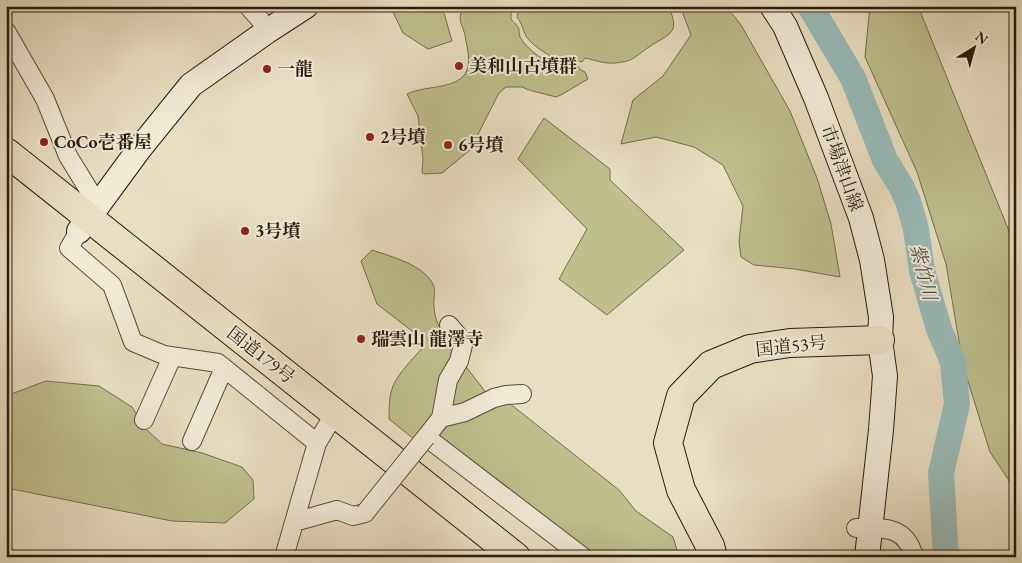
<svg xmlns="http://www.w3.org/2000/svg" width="1022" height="563" font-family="'EB Garamond','Noto Serif JP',serif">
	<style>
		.green { fill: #bebf8d; stroke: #746e4c }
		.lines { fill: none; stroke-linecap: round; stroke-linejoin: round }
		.river { stroke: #98bbb8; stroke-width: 26 }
		.street-casing { stroke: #594c38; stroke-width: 20 }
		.secondary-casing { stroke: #291c0b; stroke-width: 26 }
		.highway-casing { stroke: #291c0b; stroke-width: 30 }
		.street { stroke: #f0ead7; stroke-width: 18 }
		.secondary { stroke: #f0ead7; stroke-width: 24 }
		.highway { stroke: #e8dec1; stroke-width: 28 }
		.street-bridge-casing { stroke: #594c38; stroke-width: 20; stroke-linecap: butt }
		.street-bridge { stroke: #f0ead7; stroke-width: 18 }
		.poi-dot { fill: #8f2418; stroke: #f0ead7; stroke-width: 2 }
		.labels { text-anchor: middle; stroke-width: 4; stroke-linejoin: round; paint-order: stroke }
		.poi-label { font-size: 18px; font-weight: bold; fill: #291c0b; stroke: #f0ead7; text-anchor: start }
		.street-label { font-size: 18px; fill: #291c0b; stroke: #f0ead7 }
		.water-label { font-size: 19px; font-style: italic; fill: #4a4c3f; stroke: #f0ead7 }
	</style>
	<rect width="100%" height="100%" fill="#e8dec1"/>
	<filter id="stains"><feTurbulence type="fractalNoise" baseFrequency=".004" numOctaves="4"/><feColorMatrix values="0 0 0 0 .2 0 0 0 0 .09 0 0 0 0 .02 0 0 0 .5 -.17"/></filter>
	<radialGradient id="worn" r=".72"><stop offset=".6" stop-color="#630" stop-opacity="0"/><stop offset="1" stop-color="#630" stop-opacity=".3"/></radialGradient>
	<!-- green -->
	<path class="green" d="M390 6H442L452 41 428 49 403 33Z
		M465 6H511L513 9C507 22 515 20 519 29 519 32 519 34 520 37 527 50 546 63 560 66 566 67 573 65 579 67V69L585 72 588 79 561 95 556 97 529 90 522 87H506L499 93 470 150 442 173 424 174 422 173 423 159 418 116 407 94C422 86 456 89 465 74 472 64 467 47 465 36 464 28 458 21 461 13 462 10 464 8 465 6Z
		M518 6H668C682 34 668 34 649 47 634 57 635 61 615 63 605 64 594 60 585 58L582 62C574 59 566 62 559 60 550 57 528 43 525 34 522 27 522 24 517 17L519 9Z
		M680 6H726L741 25 790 111 817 178 831 224 840 277 795 269 754 265 741 257 739 241 743 206 723 165 694 147 656 137 621 144 633 100 663 76 691 35Z
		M870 6H918L1011 236 1016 252V491L990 452 963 365 946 264 917 172 865 57Z
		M544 118 610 169V180L684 250 607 315 559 279 587 229 518 159Z
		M372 250C392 257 422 264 433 284 436 290 433 301 434 307 435 324 444 337 455 349L443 377 437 413 415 440 389 419C389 408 389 396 393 386 399 372 413 359 423 347L415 340 416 334 377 304 361 261Z
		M464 364 487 394 448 411 452 381Z
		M46 381 99 386 132 407 145 428 162 444 202 453 242 467 253 480 254 499 225 523 172 521 7 488 6 396Z
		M504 399 619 490 636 511 673 537 679 557H589L431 436 441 423Z"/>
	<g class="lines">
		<!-- river -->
		<path class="river" d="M810 6 853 78 885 160 901 186 908 201 916 229 922 271 939 329 953 362 957 404 941 473 946 557"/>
		<!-- street casing -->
		<g class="street-casing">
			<path id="street" d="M248 6 269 30
				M6 31 45 99 68 156 98 205
				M79 231 69 248 112 285 133 342 164 355 218 363 317 443
				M522 394 506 395 494 398 465 412 441 418 426 437 583 557
				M441 418 448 380 459 361 463 345 461 339 449 325
				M144 420 172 357
				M192 441 224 368
				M294 522 337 510 353 516 365 513
				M856 528C883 528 906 525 914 557
				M284 557 317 443 335 413"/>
		</g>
		<!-- secondary casing -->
		<g class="secondary-casing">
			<path id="secondary" d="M772 6 785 26 816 98 861 218 872 260 881 317 880 340 885 376 881 430 867 557
				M79 231 140 148 191 85 269 30 306 6"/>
		</g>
		<!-- highway casing -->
		<g class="highway-casing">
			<path id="highway" d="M6 152 516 557
				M713 557 710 546 681 490 668 443 681 396 711 365 750 349 790 343 880 340"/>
		</g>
		<!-- street -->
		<use href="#street" class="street"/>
		<!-- secondary -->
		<use href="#secondary" class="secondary"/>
		<!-- highway -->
		<use href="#highway" class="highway"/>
		<!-- street-bridge casing -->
		<g class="street-bridge-casing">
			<path id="street-bridge" d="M365 513 426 437"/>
		</g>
		<!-- street-bridge -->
		<use href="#street-bridge" class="street-bridge"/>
	</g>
	<!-- markers -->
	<g class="poi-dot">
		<circle cx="459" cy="66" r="5"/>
		<circle cx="267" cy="69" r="5"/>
		<circle cx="370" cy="137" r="5"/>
		<circle cx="44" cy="142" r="5"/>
		<circle cx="448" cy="145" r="5"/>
		<circle cx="245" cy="231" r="5"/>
		<circle cx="361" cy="339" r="5"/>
	</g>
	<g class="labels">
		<!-- poi labels -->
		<g class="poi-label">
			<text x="469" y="72">美和山古墳群</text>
			<text x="277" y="75">一龍</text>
			<text x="380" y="143">2号墳</text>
			<text x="54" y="148">CoCo壱番屋</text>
			<text x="458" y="151">6号墳</text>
			<text x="255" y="237">3号墳</text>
			<text x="371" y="345">瑞雲山 龍澤寺</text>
		</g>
		<!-- street labels -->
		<g class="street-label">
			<text transform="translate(842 168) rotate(70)" y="6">市場津山線</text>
			<text transform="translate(791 346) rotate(-6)" y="6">国道53号</text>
			<text transform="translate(261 355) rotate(38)" y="6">国道179号</text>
		</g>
		<!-- water labels -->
		<g class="water-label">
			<text transform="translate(924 272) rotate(76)" y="7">紫竹川</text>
		</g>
	</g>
	<!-- margin -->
	<rect width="1022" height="563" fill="none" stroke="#e8dec1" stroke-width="25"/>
	<rect x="8" y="8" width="1007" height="548" fill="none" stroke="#291c0b" stroke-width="2.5"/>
	<rect x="12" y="12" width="997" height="538" fill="none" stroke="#291c0b"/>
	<!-- north arrow -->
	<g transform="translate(974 48) rotate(37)" stroke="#f0ead7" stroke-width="4" paint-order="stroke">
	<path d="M0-4L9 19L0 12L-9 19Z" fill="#291c0b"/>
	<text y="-8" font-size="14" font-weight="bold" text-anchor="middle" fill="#291c0b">N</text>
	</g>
	<rect width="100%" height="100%" filter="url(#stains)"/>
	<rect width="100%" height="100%" fill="url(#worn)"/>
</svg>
